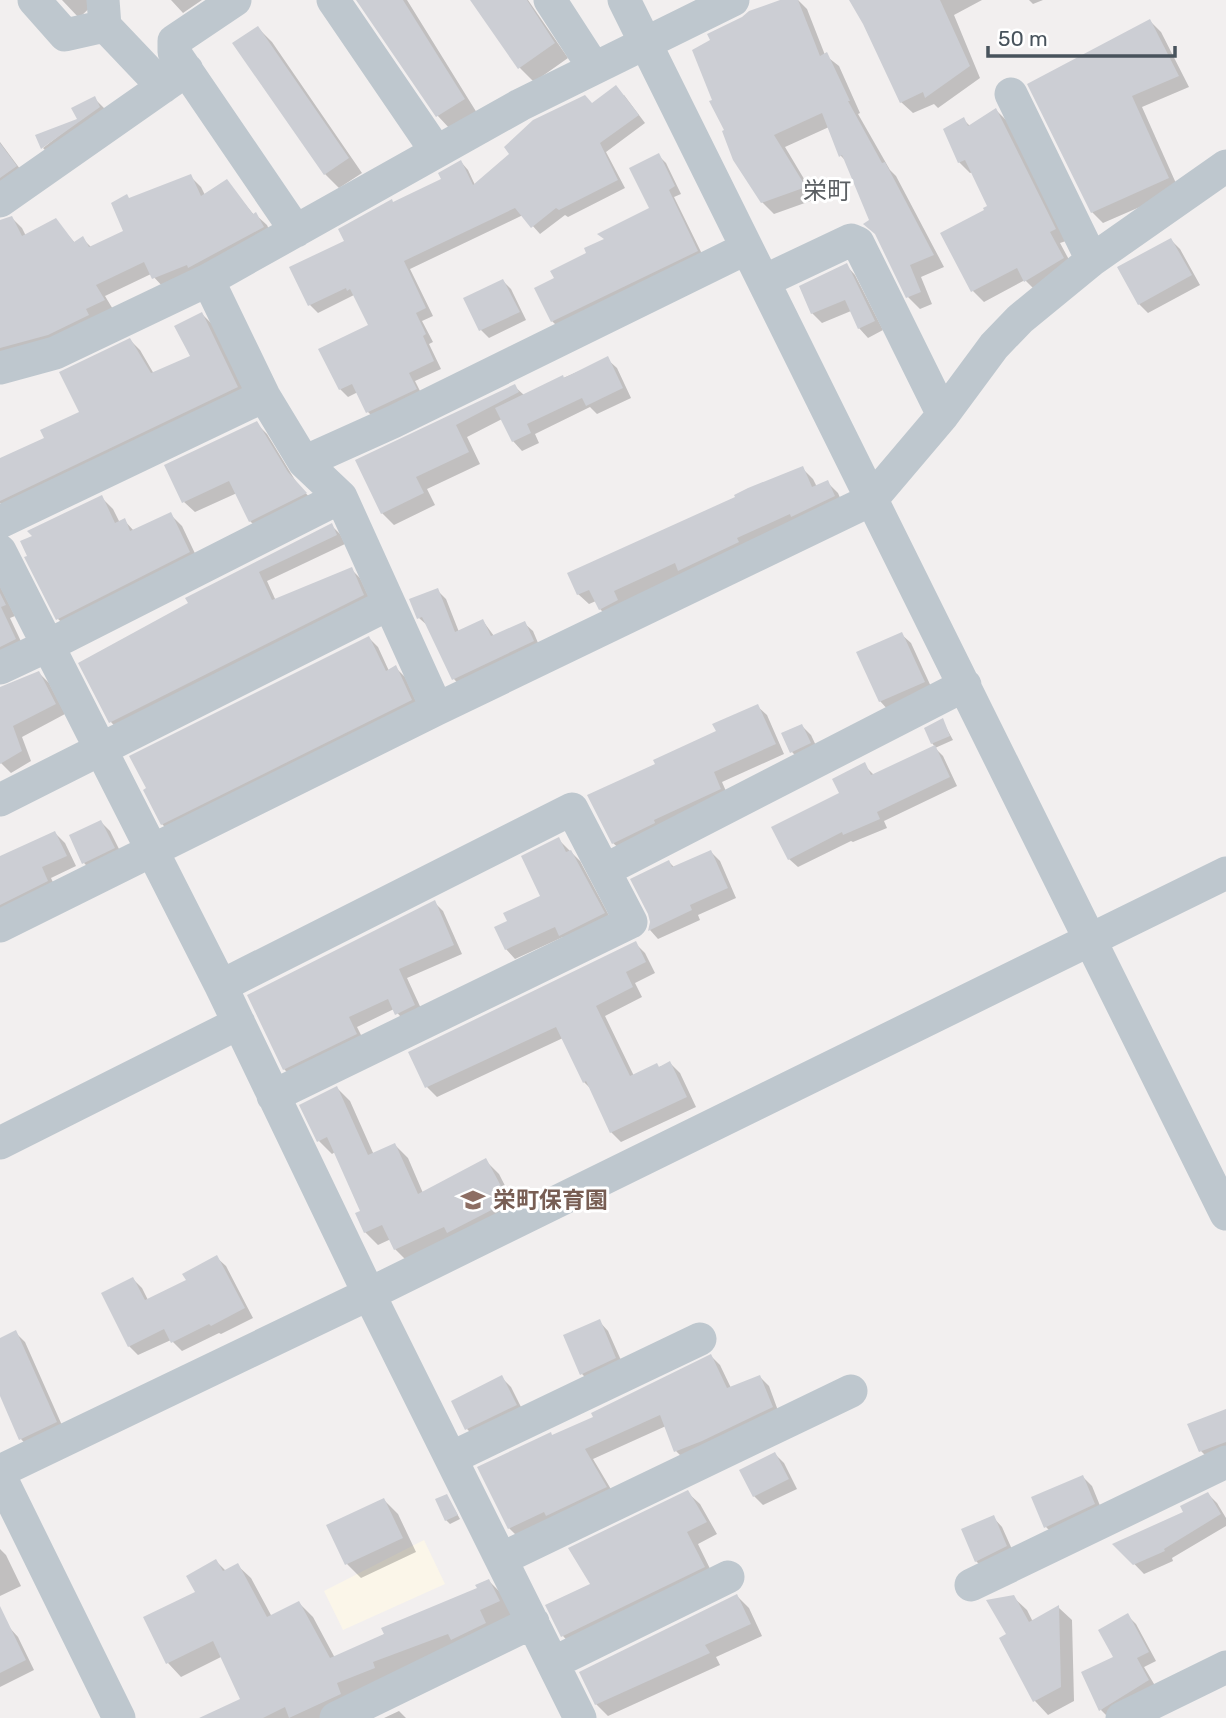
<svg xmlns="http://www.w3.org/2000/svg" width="1226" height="1718" font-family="Rubik,'Noto Sans JP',sans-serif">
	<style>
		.commercial { fill: #fbf6e9 }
		.shadow { fill: #0003 }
		.building { fill: #ccced4 }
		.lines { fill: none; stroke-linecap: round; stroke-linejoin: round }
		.minor { stroke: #bec7ce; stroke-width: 33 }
		.labels { text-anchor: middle; stroke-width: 6; stroke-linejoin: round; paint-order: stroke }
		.education-label { font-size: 23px; font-weight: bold; fill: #785e54; stroke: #fff; text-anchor: start }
		.neighbourhood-label { font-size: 24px; fill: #5c6064; stroke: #fff }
	</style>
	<rect width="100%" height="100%" fill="#f2efef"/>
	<!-- commercial -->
	<path class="commercial" d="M424 1540 445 1584 343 1630 324 1591Z"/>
	<!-- shadow -->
	<path class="shadow" d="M62 0H98L79 18Z
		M171 0H202L183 13Z
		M358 0H407L477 113 451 130 437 115Z
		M472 0H528L568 58 534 82 520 68Z
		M785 0H798L807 9 825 55 839 66 860 113 858 114 890 170 896 176 944 267 921 277 932 304 920 309 908 297 878 237 846 161 841 156 829 127 785 147 816 199 774 214 762 202Z
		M851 0H982L954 15 980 78 938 108 934 104 913 113 901 102 864 23Z
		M1029 0H1043L1033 4Z
		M1150 21 1161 32 1189 87 1142 107 1179 190 1103 223 1092 212Z
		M258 28 272 42 362 173 339 188 325 174 235 44Z
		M624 95 645 123 606 152 625 188 568 217 565 215 540 234 523 215 410 269 433 316 422 321 433 342 429 344 441 369 415 381 423 397 376 420 368 412 358 392 348 397 340 389 370 326 354 295 318 313 310 305 292 268 346 242 394 203 443 180 461 162 468 170 475 185 592 105Z
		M94 98 104 108 108 117 52 157 43 148 79 120Z
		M996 110 1007 121 1066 241 1060 243 1074 269 1037 292 1025 280 984 302 972 290 989 207 973 172 970 173 959 162 963 119 970 126Z
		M0 142 26 177 0 195Z
		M659 156 666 163 681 194 674 197 704 258 559 328 552 321 556 279 605 240 651 209Z
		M190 176 201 187 205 195 227 182 254 215H256L267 225 273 238 164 288 151 274 105 296 114 311 0 363V221L12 218 22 228 26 236 56 221 75 243 83 239 92 248 125 232 130 199Z
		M1171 240 1180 249 1200 285 1148 313 1139 304Z
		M846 265 855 275 883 330 868 338 859 328 851 311 822 323 812 313 802 286Z
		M503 281 511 289 526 320 489 338 481 330 465 299Z
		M202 314 212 324 247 397 8 511 0 503V460L46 439 82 413 130 340 140 350 154 374 192 357Z
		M607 359 617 368 631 398 597 414 590 407 535 434 539 443 522 451 513 441 502 419 467 437 480 464 427 489 435 505 394 525 382 513 357 461 514 386 524 395Z
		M256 423 267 434 298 485 316 504 261 532 250 521 237 493 195 512 184 502Z
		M802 468 813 479 817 487 827 482 838 493 844 507 610 619 600 609 596 601 589 604 578 594Z
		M101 497 113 509 120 523 124 520 134 531 171 515 182 526 200 564 70 630 58 619Z
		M331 525 340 534 345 544 267 581 276 601 351 569 360 578 372 604 120 732 111 722 81 663Z
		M0 586 15 616 10 618 25 650 0 664Z
		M437 590 446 599 459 632 483 621 494 636 524 623 533 631 541 650 462 688 454 679 428 626 419 618Z
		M901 634 911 643 933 691 889 711 880 701Z
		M369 638 378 647 389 671 396 668 405 677 420 710 171 833 162 824Z
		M39 673 49 683 65 714 22 737 31 761 11 773 0 762V689Z
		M757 706 767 715 784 754 722 782 729 798 623 852 613 843 657 765 718 732Z
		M942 720 953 740 935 748 943 756 957 786 884 821 887 828 853 842 851 841 798 867 789 859 864 765 874 775 935 747 932 743Z
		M802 726 811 735 819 752 801 761 792 752Z
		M101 822 110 831 123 857 93 872 84 863Z
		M55 833 65 843 76 866 51 878 57 891 0 920V868Z
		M558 839 580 861 613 923 570 944 563 937 515 959 506 949 509 922 542 896Z
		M711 852 720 861 736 898 698 915 700 920 658 939 650 930 669 862 675 868Z
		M434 902 443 911 462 954 407 978 424 1015 406 1023 394 1009 357 1027 365 1043 293 1078 284 1069Z
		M635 943 645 953 655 973 635 983 642 997 605 1016 634 1076 670 1063 680 1073 696 1107 621 1142 611 1132 591 1089 584 1082 563 1038 437 1097 427 1087 411 1052Z
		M337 1088 350 1101 374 1155 395 1145 408 1158 423 1193 486 1161 499 1174 520 1215 408 1262 395 1249 391 1239 378 1245 365 1232 362 1212 335 1152 332 1154 319 1141Z
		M216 1257 226 1266 253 1318 221 1334 219 1333 182 1351 171 1340 138 1355 129 1346 133 1279 142 1288 148 1300 188 1281Z
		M599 1321 608 1331 624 1367 591 1383 582 1374Z
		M16 1333 25 1342 65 1432 30 1449 21 1439 0 1394V1340Z
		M711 1356 720 1365 731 1388 760 1377 769 1386 780 1416 685 1460 676 1451 666 1426 593 1459 615 1496 518 1537 509 1528 553 1436 595 1418Z
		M502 1378 511 1387 525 1415 476 1438 467 1429Z
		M1226 1411V1450L1207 1457 1201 1451Z
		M775 1454 784 1463 797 1489 763 1505 754 1496Z
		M1083 1477 1092 1486 1103 1513 1055 1536 1046 1527 1033 1498Z
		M688 1493 700 1504 717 1534 698 1544 715 1579 574 1648 563 1636 547 1605 592 1584Z
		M1208 1494 1217 1503 1226 1518V1526L1172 1558 1173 1561 1144 1574 1115 1544 1186 1513Z
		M447 1496 460 1519 450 1524 446 1520Z
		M384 1500 398 1514 416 1552 361 1578 347 1564 329 1526Z
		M993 1517 1002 1527 1015 1556 985 1570 976 1561Z
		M0 1549 6 1555 21 1586 0 1596Z
		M216 1561 226 1571 237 1565 251 1578 272 1617 299 1603 313 1617 335 1658 479 1589 489 1581 502 1594 513 1615 335 1718H209L242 1700 223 1656 181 1677 168 1663 197 1592Z
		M737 1596 749 1608 762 1636 716 1657 720 1665 608 1716 596 1704Z
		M1013 1597 1027 1610 1033 1622 1059 1608 1072 1620 1074 1701 1048 1715 1035 1701 1001 1639 1008 1635Z
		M1127 1615 1136 1624 1156 1661 1144 1667 1157 1689 1109 1718 1101 1710Z
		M9 1627 18 1637 34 1670 0 1687V1632Z
		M399 1711 406 1718H384Z"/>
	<!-- building -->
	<path class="building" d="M356 0H403L465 99 436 117Z
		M470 0H527L555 43 518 69Z
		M780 0H798L820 56 827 52 850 101H848L882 163 885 162 934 255 910 265 921 292 906 298 875 234 863 224 869 220 842 155 839 157 822 113 774 135 806 187 761 203 733 160 722 131 724 130 709 101 712 100 692 50 710 40 707 34 742 17 749 11Z
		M849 0H940L970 66 925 98 923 92 900 103 863 24Z
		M1150 19 1179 76 1132 96 1169 178 1091 213 1027 84Z
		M258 26 349 158 324 175 232 43Z
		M616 85 639 115 600 143 618 180 559 210 556 208 531 228 515 208 404 261 426 308 416 313 426 334 423 336 434 361 409 373 417 389 366 413 352 384 339 390 318 349 368 325 350 289 347 291 346 288 308 306 289 267 344 241 338 229 392 199 393 202 441 179 438 173 461 160 473 185 509 154 504 147 533 120 585 95 592 103Z
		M95 96 100 107 41 149 35 135 77 119 71 108Z
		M996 108 1056 229 1050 232 1064 258 1024 282 1017 268 971 292 940 233 984 210 983 208 987 206 965 160 958 163 943 129 964 117 968 126Z
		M0 143 17 166 0 178Z
		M659 153 675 186 669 190 698 251 551 322 534 288 554 278 550 271 586 253 584 248 604 239 597 234 649 208 629 168Z
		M191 174 201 196 227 179 253 214 256 212 264 227 188 268 187 265 152 279 144 262 96 285 105 300 86 309 89 315 48 335 0 348V220L12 216 22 236 56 218 74 242 83 236 89 247 123 231 111 203 127 194 129 198Z
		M1171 238 1192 275 1138 305 1117 267Z
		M847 263 875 321 858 329 845 300 811 314 799 286Z
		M503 279 520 312 479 331 463 298Z
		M202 312 238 387 0 501V458L44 438 40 430 79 412 59 372 130 338 151 373 190 356 174 326Z
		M608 356 623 388 586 406 582 398 527 424 531 433 512 442 495 408 563 375 564 378Z
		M515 384 519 392 456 425 469 452 416 477 424 493 381 514 355 460Z
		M257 421 288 472 307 493 249 522 229 481 182 503 164 465Z
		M803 466 812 487 828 480 835 496 791 517 790 514 737 538 739 542 678 571 675 563 614 591 618 600 599 610 589 590 577 595 567 573 735 497 734 495 748 488Z
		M102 495 115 523 125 518 130 531 171 512 190 552 56 620 24 557 27 556 20 541 32 536 27 531Z
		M332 523 337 535 259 572 272 600 352 567 364 595 109 723 78 663 188 603 185 598Z
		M438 588 455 632 483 619 491 636 525 621 534 641 452 680 422 617 417 619 409 599Z
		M0 593 6 605 1 607 16 639 0 647Z
		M902 632 925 682 879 702 856 652Z
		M369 636 386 671 396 665 412 700 161 825 143 790 146 788 129 756Z
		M39 671 56 704 13 726 22 751 0 764V687Z
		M758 704 776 744 714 772 721 789 654 820 655 823 612 844 587 795 655 764 653 760 716 731 712 724Z
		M943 718 950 736 931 744 924 728Z
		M802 724 811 743 790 753 781 733Z
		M935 745 950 777 877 812 880 819 843 835 842 832 788 860 771 827 839 793 832 779 865 762 871 775Z
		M101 820 115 848 82 864 69 835Z
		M55 831 67 856 42 867 48 881 0 905V856Z
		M559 837 566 852 571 850 605 913 559 936 555 927 505 950 494 927 507 921 503 913 540 896 521 856Z
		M711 850 728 888 690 905 692 910 648 931 650 922 648 914 630 879 669 860 672 867Z
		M435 900 454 945 399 969 415 1005 395 1015 388 999 349 1017 357 1034 283 1070 247 995Z
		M636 941 646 962 626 972 633 987 596 1006 630 1076 657 1063 659 1067 670 1061 687 1097 610 1133 586 1081 583 1083 556 1027 425 1088 408 1052Z
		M337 1086 368 1155 395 1143 418 1194 486 1158 509 1201 447 1233 444 1227 394 1250 382 1225 364 1233 355 1213 360 1211 327 1137 317 1142 299 1105Z
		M217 1255 245 1308 211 1326 209 1324 171 1343 164 1329 128 1347 101 1293 133 1277 145 1300 186 1280 182 1274Z
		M600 1319 616 1358 580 1375 563 1335Z
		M16 1330 57 1422 19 1440 0 1396V1338Z
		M711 1354 727 1388 760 1375 773 1407 702 1441 674 1452 660 1415 585 1449 607 1487 546 1516 544 1512 508 1529 477 1467 551 1432 552 1435 593 1417 591 1413Z
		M502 1375 517 1405 465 1430 451 1401Z
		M1226 1409V1442L1199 1452 1187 1424Z
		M775 1452 789 1479 753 1497 739 1470Z
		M1083 1475 1095 1504 1044 1528 1031 1497Z
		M688 1490 707 1522 687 1532 705 1567 561 1637 545 1605 590 1584 568 1548Z
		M1208 1492 1221 1514 1164 1549 1165 1551 1133 1565 1112 1544 1183 1512 1180 1506Z
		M447 1494 458 1515 445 1521 435 1499Z
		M384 1498 403 1538 345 1565 326 1525Z
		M994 1515 1007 1546 975 1562 961 1529Z
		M216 1559 223 1571 238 1563 267 1617 299 1601 330 1658 384 1634 381 1628 477 1588 475 1585 489 1579 500 1601 480 1610 486 1623 451 1640 448 1634 373 1662 375 1668 337 1683 341 1694 289 1718 285 1707 263 1718H199L240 1699 213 1641 166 1664 143 1617 195 1592 186 1576Z
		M737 1594 751 1624 705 1645 710 1653 595 1705 579 1672Z
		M1014 1595 1029 1622 1059 1605 1061 1687 1033 1702 999 1638 1006 1634 986 1600Z
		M0 1606 26 1660 0 1673Z
		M1128 1613 1149 1652 1137 1658 1149 1680 1099 1711 1081 1672 1113 1657 1098 1630Z"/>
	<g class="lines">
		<!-- minor -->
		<path class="minor" d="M34 0 65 35 105 26
			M103 0 105 26 163 87
			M235 0 174 41V52L296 231
			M333 0 436 151
			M550 0 594 68
			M624 0 1226 1214
			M1011 94 1092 260
			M0 201 187 70
			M208 280 264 396 304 462 341 497 437 709
			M764 281 851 240 858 243 943 415
			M0 368 55 353 208 280 520 105 733 0
			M304 462 393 422 747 248
			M0 522 264 396
			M0 551 221 986 369 1294 580 1718
			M0 668 47 646 341 497
			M0 800 389 604
			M605 870 965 685
			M0 926 437 709 871 500 943 415 994 346 1020 319 1092 260 1226 166
			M221 986 572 809 631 922 273 1096
			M0 1143 239 1023
			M451 1458 700 1339
			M0 1471 369 1294 1226 873
			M0 1476 119 1718
			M501 1559 851 1391
			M971 1585 1226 1462
			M553 1663 728 1577
			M336 1718 533 1622
			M1122 1718 1226 1667"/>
	</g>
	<!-- icons -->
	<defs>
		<g id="school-bare" transform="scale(1.89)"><path d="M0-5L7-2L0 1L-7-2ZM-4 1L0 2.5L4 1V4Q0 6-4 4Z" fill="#8d6e63" stroke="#fff" stroke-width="2.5" paint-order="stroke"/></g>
	</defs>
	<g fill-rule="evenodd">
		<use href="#school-bare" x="473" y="1200"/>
	</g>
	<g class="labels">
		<!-- education labels -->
		<g class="education-label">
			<text x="493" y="1208">栄町保育園</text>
		</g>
		<!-- neighbourhood labels -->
		<g class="neighbourhood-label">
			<text x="827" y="199">栄町</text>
		</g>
	</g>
	<!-- scale -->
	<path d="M988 46v10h187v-10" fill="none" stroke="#48535c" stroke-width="3.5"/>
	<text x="998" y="46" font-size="21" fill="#48535c" stroke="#ffffff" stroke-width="5" paint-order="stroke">50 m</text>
</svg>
